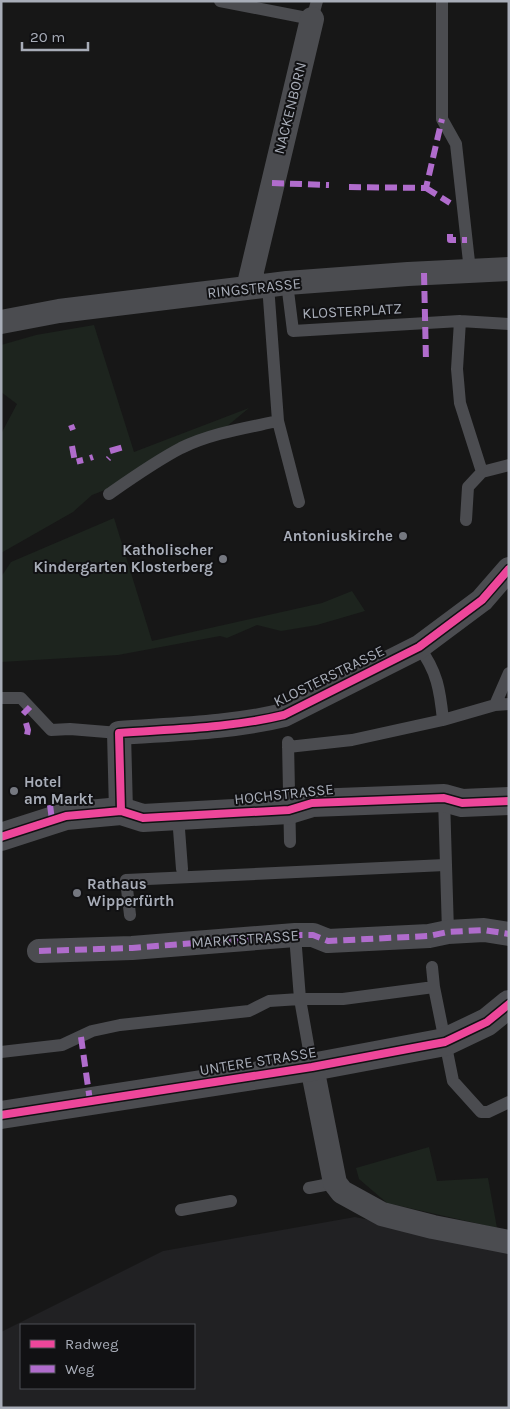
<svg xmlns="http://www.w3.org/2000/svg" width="510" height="1409" font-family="Karla,sans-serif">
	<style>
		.built { fill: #212123; fill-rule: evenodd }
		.green { fill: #1d241e }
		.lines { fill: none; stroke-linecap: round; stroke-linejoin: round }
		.service { stroke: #4b4c50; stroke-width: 12 }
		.minor { stroke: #4b4c50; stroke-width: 24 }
		.tertiary { stroke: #4b4c50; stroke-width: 28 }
		.quiet { stroke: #b06ccc; stroke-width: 6; stroke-dasharray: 12 6; stroke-linecap: butt }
		.cycleway-casing { stroke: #111113; stroke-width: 11 }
		.cycleway { stroke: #ed469a; stroke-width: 8 }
		.poi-dot { fill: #757880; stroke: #111113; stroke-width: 2 }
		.labels { text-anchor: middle; stroke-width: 4; stroke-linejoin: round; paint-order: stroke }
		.street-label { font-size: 15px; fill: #a8adb8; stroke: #111113 }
		.poi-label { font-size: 15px; font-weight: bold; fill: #a8adb8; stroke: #111113; text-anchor: end }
	</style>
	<rect width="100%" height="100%" fill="#171717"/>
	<!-- built -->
	<path class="built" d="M355 1217 509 1249V1408H1V1332L163 1251ZM21 1325H194V1388H21Z"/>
	<!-- green -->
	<path class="green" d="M94 325 134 452 249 408 226 427 141 476 92 495 73 512 1 553V434L17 404 1 392V345L36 335Z
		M114 518 152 641 322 603 352 591 365 611 317 625 281 631 257 625 227 638 220 636 118 655 1 662V577L11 562Z
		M429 1147 437 1181 488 1178 497 1228 387 1203 359 1179 356 1168Z"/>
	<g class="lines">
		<!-- service -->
		<path class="service" d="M220 1 312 19 317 1
			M442 1V119L456 144 470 271
			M287 283 293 331 460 321 509 324
			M268 285 278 421 299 502
			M460 321 457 369 460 403 482 472
			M109 494C132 478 156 461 181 448 212 433 246 428 278 421
			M466 520 468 487 482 472 509 465
			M419 647C437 671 440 690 443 720
			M1 698H21L51 730 70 729 119 733
			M495 705 509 673
			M288 742 290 842
			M288 747 352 740 443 720 495 705 509 704
			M444 798 448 932
			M178 816 182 869
			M130 915 126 880 445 865
			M295 935 300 999 312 1067
			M432 967 434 987 453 1081 481 1112H488L509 1102
			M1 1052 62 1045 92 1031 120 1025 249 1011 269 1001 300 999H343L434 987
			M309 1188 335 1183
			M181 1210 231 1201"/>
		<!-- minor -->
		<path class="minor" d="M248 288 312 19
			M1 322 59 311 287 283 408 274 509 269
			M121 811 119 733C173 729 231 728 284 715L419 647 482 600 509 569
			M39 951 132 948 295 935H313L328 941 429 936 448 932 484 930 509 934
			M312 1067 335 1183 342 1192 382 1214 433 1227 509 1242"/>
		<!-- tertiary -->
		<path class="tertiary" d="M1 837 66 816 121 811 143 818 289 810 312 803 444 798 462 803 509 801
			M1 1115 312 1067 445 1042 487 1022 509 1004"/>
		<!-- quiet -->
		<path class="quiet" d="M272 183 329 185
			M349 187 426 188 442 119
			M426 188 450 203
			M450 234V240H467
			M424 273 426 361
			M71 425 73 430
			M72 446 75 462 83 460
			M110 451 127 446
			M90 458 93 457
			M108 459 109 458
			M23 714 30 707
			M26 723 28 730 27 735
			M50 805 52 820
			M39 951 132 948 295 935H313L328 941 429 936 448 932 484 930 509 934
			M81 1037 90 1101"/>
		<!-- cycleway casing -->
		<g class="cycleway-casing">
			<path id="cycleway" d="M121 811 119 733C173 729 231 728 284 715L419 647 482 600 509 569
				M1 837 66 816 121 811 143 818 289 810 312 803 444 798 462 803 509 801
				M1 1115 312 1067 445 1042 487 1022 509 1004"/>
		</g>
		<!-- cycleway -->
		<use href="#cycleway" class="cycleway"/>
	</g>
	<!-- markers -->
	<g class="poi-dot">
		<circle cx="403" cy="536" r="5"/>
		<circle cx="223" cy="559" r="5"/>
		<circle cx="14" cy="791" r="5"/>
		<circle cx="77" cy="893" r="5"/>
	</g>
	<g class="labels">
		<!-- street labels -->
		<g class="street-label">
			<text transform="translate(290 108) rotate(-76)" y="5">NACKENBORN</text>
			<text transform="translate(254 288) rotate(-6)" y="5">RINGSTRASSE</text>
			<text transform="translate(352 311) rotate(-3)" y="5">KLOSTERPLATZ</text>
			<text transform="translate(329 676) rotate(-26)" y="5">KLOSTERSTRASSE</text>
			<text transform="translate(284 794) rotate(-6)" y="5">HOCHSTRASSE</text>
			<text transform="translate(245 939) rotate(-4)" y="5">MARKTSTRASSE</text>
			<text transform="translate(258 1061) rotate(-9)" y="5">UNTERE STRASSE</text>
		</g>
		<!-- poi labels -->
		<g class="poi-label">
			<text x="393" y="541">Antoniuskirche</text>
			<text x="213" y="555">Katholischer<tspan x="213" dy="17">Kindergarten Klosterberg</tspan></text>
			<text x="24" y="787" text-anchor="start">Hotel<tspan x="24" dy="17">am Markt</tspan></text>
			<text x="87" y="889" text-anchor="start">Rathaus<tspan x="87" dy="17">Wipperfürth</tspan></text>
		</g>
	</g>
	<!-- border -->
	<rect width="510" height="1409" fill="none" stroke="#a8adb8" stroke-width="5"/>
	<!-- legend -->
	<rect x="20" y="1324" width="175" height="65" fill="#111113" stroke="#4d4f55"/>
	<rect x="30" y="1340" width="25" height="8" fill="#ed469a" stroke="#4d4f55"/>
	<text x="65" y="1349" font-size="15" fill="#a8adb8">Radweg</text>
	<rect x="30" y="1365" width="25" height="8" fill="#b06ccc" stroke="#4d4f55"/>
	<text x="65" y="1374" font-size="15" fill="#a8adb8">Weg</text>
	<!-- scale -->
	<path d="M22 42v8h66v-8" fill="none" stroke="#a8adb8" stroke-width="2.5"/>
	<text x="30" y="42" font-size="15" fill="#a8adb8" stroke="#111113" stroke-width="4" paint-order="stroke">20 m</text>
</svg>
